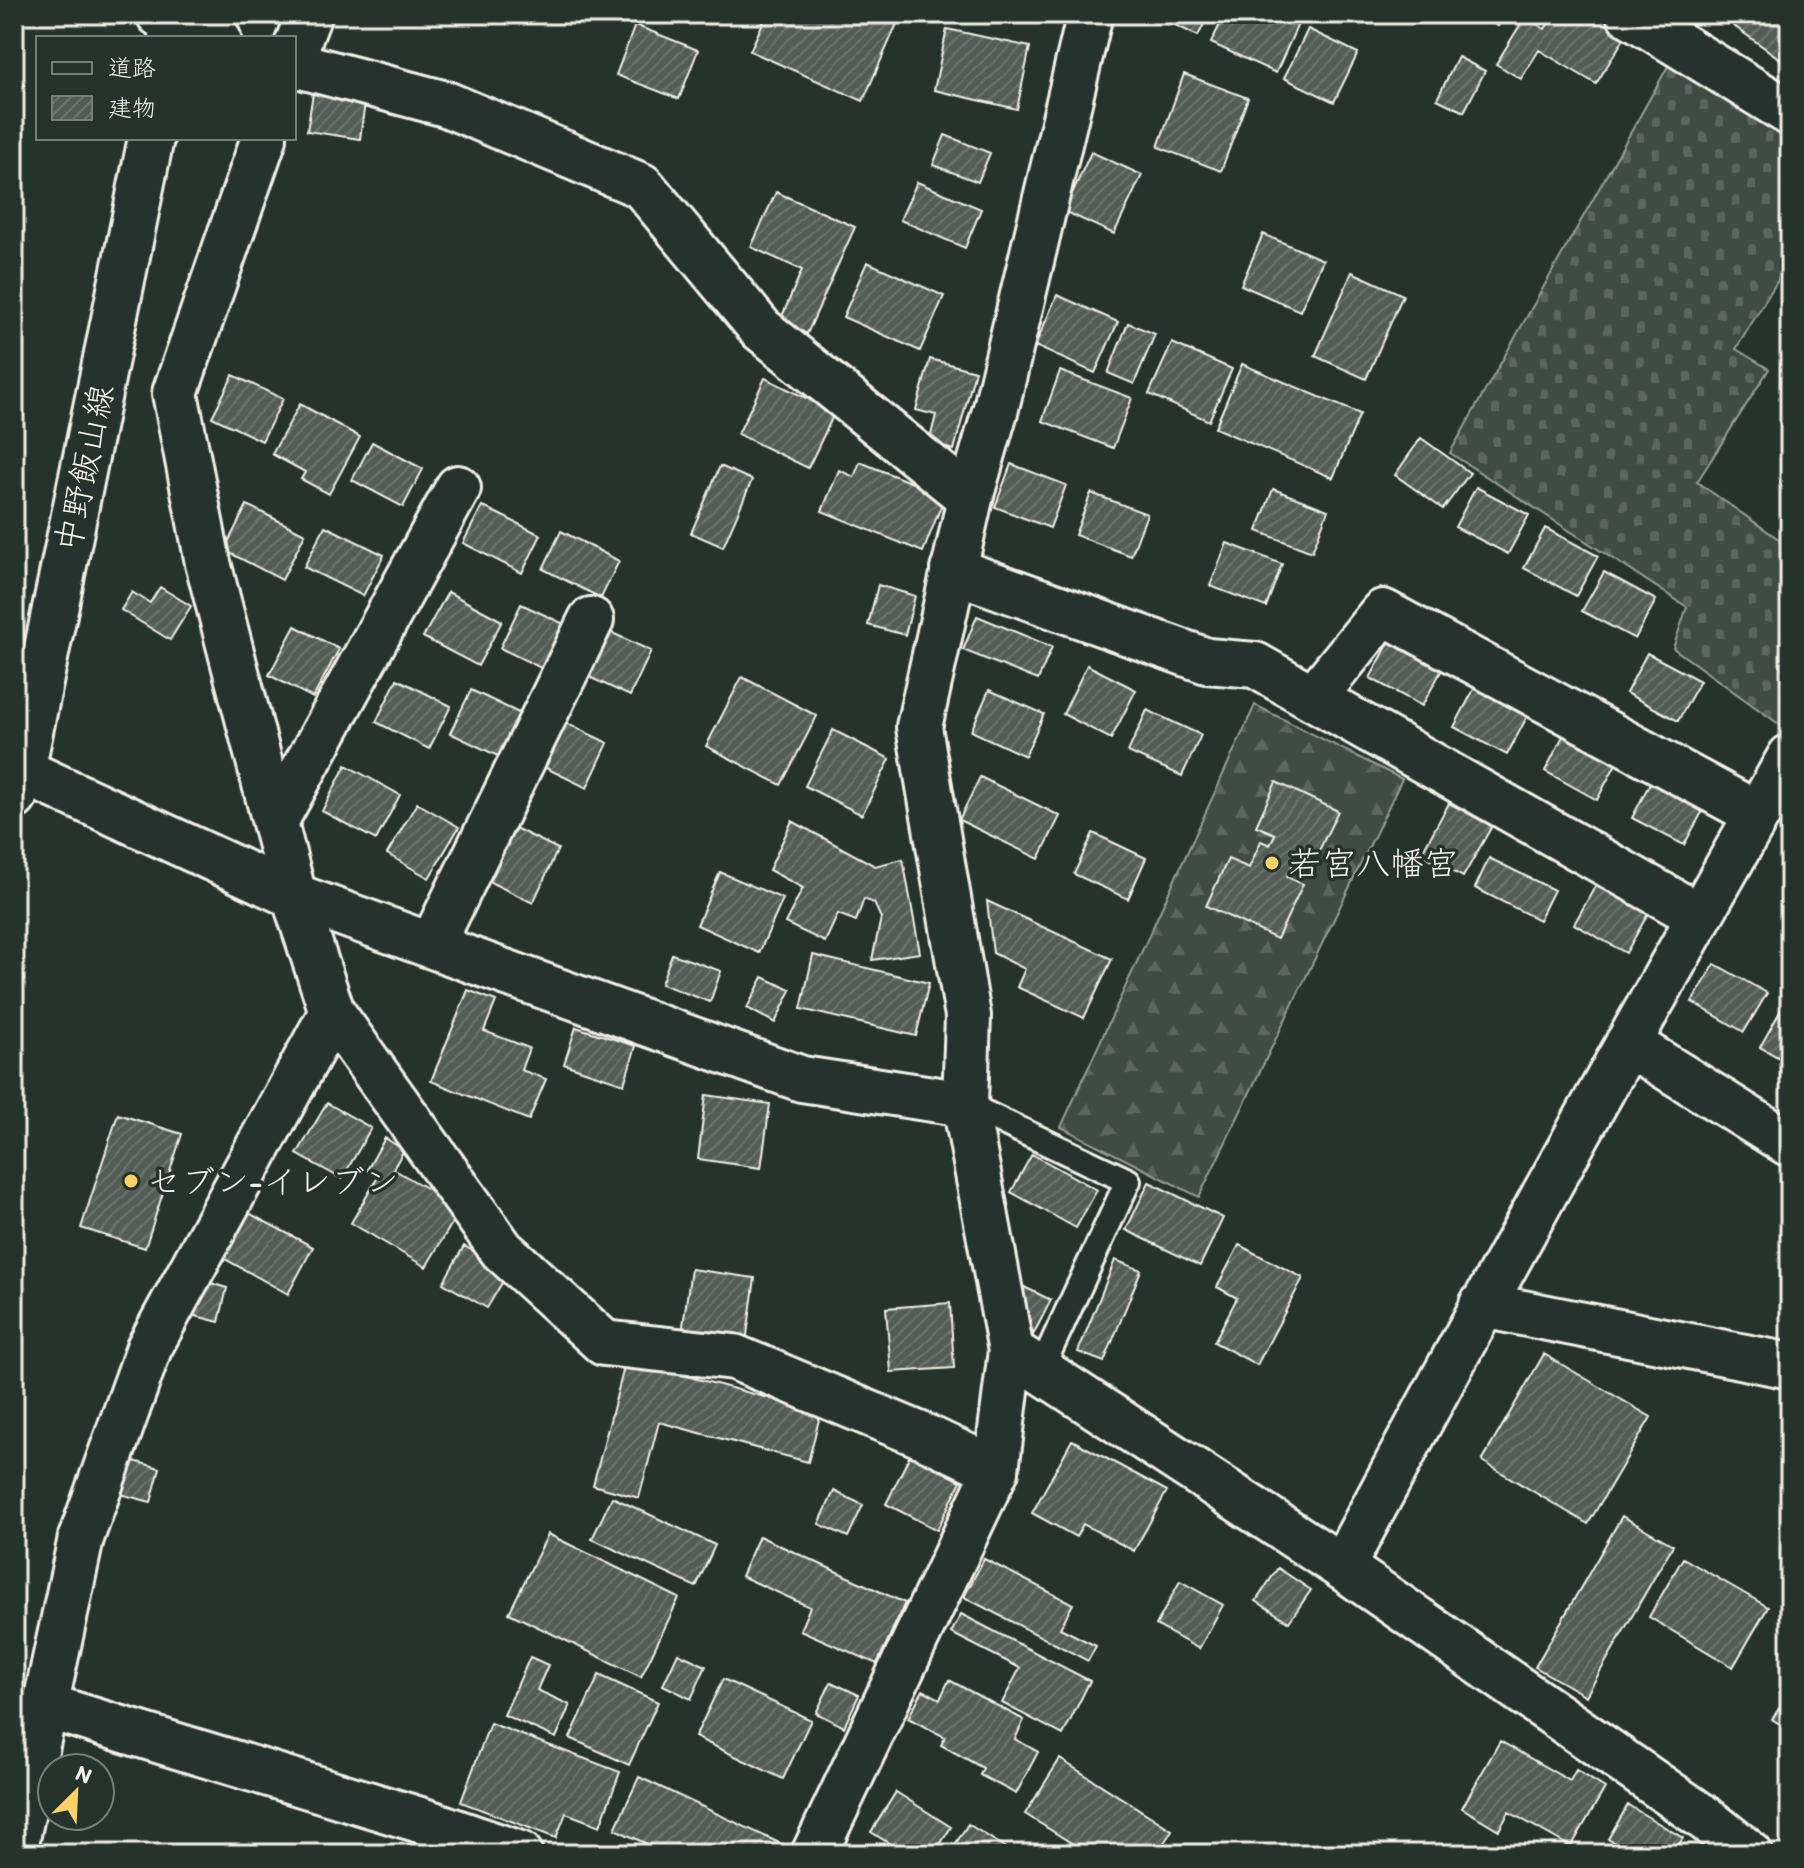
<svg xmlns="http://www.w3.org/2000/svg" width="1804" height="1868" font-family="Itim,'Klee One',sans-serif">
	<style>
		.forest { fill: url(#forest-firs); stroke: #9a9e96; stroke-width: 2 }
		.cemetery { fill: url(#cemetery-stones); stroke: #9a9e96; stroke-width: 2 }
		.building { fill: url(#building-hatch); stroke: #f4f1e8; stroke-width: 2 }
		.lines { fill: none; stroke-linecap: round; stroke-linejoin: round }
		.service-casing { stroke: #f4f1e8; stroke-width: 30 }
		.minor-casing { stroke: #f4f1e8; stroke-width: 50 }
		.tertiary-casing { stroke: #f4f1e8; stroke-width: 50 }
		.secondary-casing { stroke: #f4f1e8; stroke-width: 50 }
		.service { stroke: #26332d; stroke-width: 24 }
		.minor { stroke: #26332d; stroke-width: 44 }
		.tertiary { stroke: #26332d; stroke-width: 44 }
		.secondary { stroke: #26332d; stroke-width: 44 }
		.poi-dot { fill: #ffd166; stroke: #26332d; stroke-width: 3 }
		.labels { text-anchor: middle; stroke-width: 7; stroke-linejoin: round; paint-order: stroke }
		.street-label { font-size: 34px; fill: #f4f1e8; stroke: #26332d }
		.poi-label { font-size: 34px; fill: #f4f1e8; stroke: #26332d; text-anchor: start }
	</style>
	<defs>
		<pattern id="forest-firs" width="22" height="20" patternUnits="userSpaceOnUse" patternTransform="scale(2)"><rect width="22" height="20" fill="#414b45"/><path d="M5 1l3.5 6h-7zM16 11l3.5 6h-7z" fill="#5d6560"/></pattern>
		<pattern id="cemetery-stones" width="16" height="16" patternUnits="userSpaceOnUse" patternTransform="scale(2)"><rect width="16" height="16" fill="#414b45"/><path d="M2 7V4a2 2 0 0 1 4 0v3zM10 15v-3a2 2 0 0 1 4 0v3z" fill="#5d6560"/></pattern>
		<pattern id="building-hatch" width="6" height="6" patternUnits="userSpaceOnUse" patternTransform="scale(2)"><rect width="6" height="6" fill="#525c55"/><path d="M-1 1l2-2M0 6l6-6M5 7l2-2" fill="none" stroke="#6c746d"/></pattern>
	</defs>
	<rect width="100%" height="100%" fill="#26332d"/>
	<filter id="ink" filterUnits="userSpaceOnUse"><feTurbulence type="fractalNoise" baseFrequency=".0125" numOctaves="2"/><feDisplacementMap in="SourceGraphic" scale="16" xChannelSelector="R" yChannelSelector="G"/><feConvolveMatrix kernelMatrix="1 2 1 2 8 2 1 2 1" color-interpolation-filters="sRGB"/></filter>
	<g filter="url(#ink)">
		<!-- forest -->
		<path class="forest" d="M1255 705 1402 779 1199 1197 1061 1127Z"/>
		<!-- cemetery -->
		<path class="cemetery" d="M1680 45 1790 113V260L1736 349 1769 369 1697 482 1790 547V732L1673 648 1687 607 1450 453Z"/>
		<!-- building -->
		<path class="building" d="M767 14H894L900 17 863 101 750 51Z
			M1175 14H1209L1198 36 1171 23Z
			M1225 14H1275L1298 24 1276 73 1211 43Z
			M1478 14H1505L1498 26Z
			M1554 14H1599L1628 32 1596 84 1539 50 1521 79 1496 64 1525 17 1545 29Z
			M1717 14H1790V66Z
			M635 25 698 50 679 99 616 75Z
			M947 29 1030 47 1017 109 934 90Z
			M1308 29 1358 53 1334 102 1284 78Z
			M1458 57 1485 71 1464 112 1437 99Z
			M1184 74 1248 98 1221 171 1158 147Z
			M313 93 365 102 360 139 307 131Z
			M945 135 990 153 978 182 933 165Z
			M1091 152 1142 175 1114 234 1064 211Z
			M917 182 981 209 965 248 900 220Z
			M776 192 855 227 807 334 780 321 802 270 751 247Z
			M1263 234 1323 260 1300 311 1241 285Z
			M867 262 944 296 920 351 843 317Z
			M1352 272 1403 295 1366 379 1315 356Z
			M1057 295 1118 322 1095 373 1035 346Z
			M1128 323 1155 334 1134 384 1108 373Z
			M1172 343 1232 369 1209 421 1149 394Z
			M930 359 975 371 954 450 929 443 936 415 916 410Z
			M1242 364 1360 414 1333 478 1215 428Z
			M1060 371 1132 398 1113 448 1042 421Z
			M233 375 283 399 262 441 212 417Z
			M765 378 835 412 808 468 738 434Z
			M300 404 360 437 329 494 301 479 305 472 272 454Z
			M1421 438 1470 473 1443 509 1395 475Z
			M372 442 423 469 403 507 352 480Z
			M860 462 945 496 923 552 822 511 839 470 854 477Z
			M1011 464 1066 485 1050 528 995 507Z
			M720 466 752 480 723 547 691 533Z
			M1476 487 1529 515 1508 554 1455 527Z
			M1273 489 1328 510 1312 552 1257 531Z
			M1091 493 1147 514 1131 556 1075 535Z
			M247 505 305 534 282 580 224 550Z
			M482 506 541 535 522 573 463 543Z
			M325 526 384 555 363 596 304 567Z
			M1545 528 1598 556 1576 596 1524 568Z
			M561 531 619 561 601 598 543 569Z
			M1227 543 1282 564 1266 607 1210 586Z
			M1604 572 1656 600 1635 639 1582 611Z
			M878 585 915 596 905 635 868 625Z
			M160 587 191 606 170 640 121 610 132 592 150 603Z
			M448 592 502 621 478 666 423 637Z
			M521 604 564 624 543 669 500 648Z
			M977 616 1052 647 1038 680 963 650Z
			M295 626 339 649 313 698 269 675Z
			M608 631 651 651 630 696 587 676Z
			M1391 639 1444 666 1422 706 1370 678Z
			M1647 653 1700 681 1678 721 1626 693Z
			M1087 665 1136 690 1111 739 1063 714Z
			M742 677 817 716 781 785 706 746Z
			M397 679 451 706 429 749 376 722Z
			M1475 687 1528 715 1507 755 1454 727Z
			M471 690 525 716 504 759 450 733Z
			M989 690 1044 714 1025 756 971 731Z
			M1147 710 1201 735 1182 776 1128 752Z
			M566 723 608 743 587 788 544 767Z
			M833 730 890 759 862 815 805 786Z
			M1565 732 1618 760 1597 800 1545 771Z
			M346 765 400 795 376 840 322 811Z
			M980 777 1060 816 1039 859 959 820Z
			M1653 777 1706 805 1684 845 1632 818Z
			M1276 782 1338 811 1316 857 1300 850 1287 877 1303 884 1277 939 1206 906 1228 859 1249 868 1261 841 1270 845 1275 834 1256 826Z
			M417 803 459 827 429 878 387 854Z
			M1449 803 1492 826 1463 877 1421 854Z
			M792 821 875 866 903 859 920 953 872 960 881 918 874 903 864 899 856 921 838 914 825 942 785 923 803 888 769 870Z
			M515 828 558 849 533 903 490 882Z
			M1093 833 1146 858 1128 899 1074 874Z
			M1489 858 1554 890 1539 920 1475 888Z
			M720 872 783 899 759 953 697 925Z
			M1596 885 1648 914 1626 953 1574 924Z
			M987 901 1112 959 1084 1018 1017 987 1025 969 993 953Z
			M672 954 721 971 710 1002 661 984Z
			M813 955 929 983 916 1036 801 1009Z
			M1715 964 1767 993 1744 1032 1692 1002Z
			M763 977 791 990 775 1023 747 1008Z
			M468 990 496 1001 484 1031 529 1048 521 1070 546 1079 529 1120 431 1081Z
			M1782 1008 1790 1012V1064L1760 1047Z
			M576 1027 636 1046 624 1084 564 1064Z
			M706 1095 770 1104 761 1168 698 1159Z
			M327 1103 371 1128 342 1179 297 1154Z
			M118 1114 182 1134 145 1248 81 1228Z
			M385 1138 404 1150 393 1169 461 1208 426 1267 351 1223 378 1177 367 1170Z
			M1032 1154 1097 1190 1076 1228 1011 1192Z
			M1149 1182 1223 1218 1200 1266 1126 1230Z
			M243 1210 313 1247 288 1294 218 1255Z
			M1239 1245 1303 1278 1257 1365 1214 1342 1237 1298 1217 1287Z
			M464 1246 509 1271 487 1308 443 1283Z
			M1115 1260 1141 1270 1104 1362 1078 1352Z
			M691 1269 755 1278 746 1342 682 1333Z
			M197 1279 227 1288 219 1322 188 1314Z
			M1022 1286 1051 1300 1033 1335Z
			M950 1303 954 1368 891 1372 886 1308Z
			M1544 1354 1651 1417 1588 1524 1482 1461Z
			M626 1360 821 1412 808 1462 659 1422 639 1498 593 1485Z
			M1072 1440 1167 1491 1134 1551 1083 1524 1076 1537 1032 1513Z
			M910 1455 961 1481 937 1530 886 1504Z
			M130 1460 160 1468 151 1502 120 1494Z
			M834 1491 863 1505 848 1537 819 1524Z
			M612 1497 715 1545 696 1587 592 1539Z
			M1622 1516 1673 1545 1586 1696 1535 1667Z
			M548 1534 679 1598 641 1677 509 1613Z
			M759 1536 905 1603 877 1664 800 1630 810 1607 741 1576Z
			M1683 1558 1768 1607 1733 1667 1649 1617Z
			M984 1559 1073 1604 1060 1628 1096 1646 1088 1661 964 1597Z
			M1278 1568 1311 1590 1289 1622 1256 1601Z
			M1180 1581 1223 1605 1199 1649 1156 1625Z
			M961 1614 1090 1681 1063 1735 1002 1703 1020 1668 951 1633Z
			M678 1653 706 1666 691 1699 663 1685Z
			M530 1657 548 1665 537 1690 570 1705 556 1738 504 1715Z
			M599 1675 658 1702 629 1765 570 1738Z
			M723 1679 811 1720 783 1779 695 1737Z
			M949 1680 1024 1720 1015 1739 1038 1752 1016 1794 980 1775 983 1768 941 1745 945 1737 908 1718 923 1690 940 1699Z
			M831 1682 859 1695 844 1727 816 1713Z
			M1790 1692V1731L1772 1719Z
			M490 1723 620 1772 600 1826 566 1813 556 1838 461 1802Z
			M1500 1741 1570 1781 1576 1770 1605 1788 1571 1847 1509 1812 1499 1830 1462 1808Z
			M1060 1759 1172 1830 1157 1854H1089L1025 1814Z
			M639 1777 790 1848 787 1854H668L615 1829Z
			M896 1792 951 1827 934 1854H906L871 1832Z
			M1628 1805 1683 1838 1673 1854H1633L1608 1839Z
			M968 1824 1016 1854H949Z
			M424 1839 457 1854H418Z"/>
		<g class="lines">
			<!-- service casing -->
			<g class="service-casing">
				<path id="service" d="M965 1104 1128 1181 1040 1371"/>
			</g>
			<!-- minor casing -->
			<g class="minor-casing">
				<path id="minor" d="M159 14 175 23 218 38
					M1629 14 1790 113
					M294 53 309 14
					M294 64 446 104 642 186 761 329 970 498
					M264 138 175 393 208 563 294 896 332 1012 502 1250 604 1343 734 1357 928 1438 996 1470
					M953 570 1207 661 1255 665 1699 916
					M1313 698 1383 612 1757 814
					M275 822 458 488
					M432 945 591 620
					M1628 1043 1790 1144
					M1482 1305 1790 1366
					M1342 1567C1487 1295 1637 1025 1790 757
					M46 1706 430 1823 520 1854
					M14 1853 81 1538 149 1348 332 1012"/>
			</g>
			<!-- tertiary casing -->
			<g class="tertiary-casing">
				<path id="tertiary" d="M14 767 294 896 802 1079 965 1104
					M1011 1351 1342 1567 1706 1819 1750 1854
					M814 1854 996 1470 1011 1351 965 1104 968 1016 919 727 970 498 996 408 1090 14"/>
			</g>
			<!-- secondary casing -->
			<g class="secondary-casing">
				<path id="secondary" d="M171 38 176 14
					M14 797 22 771 151 138"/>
			</g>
			<!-- service -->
			<use href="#service" class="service"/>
			<!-- minor -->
			<use href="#minor" class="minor"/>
			<!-- tertiary -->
			<use href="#tertiary" class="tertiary"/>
			<!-- secondary -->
			<use href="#secondary" class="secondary"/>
		</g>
	</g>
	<!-- markers -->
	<g class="poi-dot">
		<circle cx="1272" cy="863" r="8"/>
		<circle cx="131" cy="1181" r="8"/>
	</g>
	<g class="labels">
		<!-- street labels -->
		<g class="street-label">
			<text transform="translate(84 468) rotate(-78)" y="12">中野飯山線</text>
		</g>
		<!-- poi labels -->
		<g class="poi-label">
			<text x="1288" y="875">若宮八幡宮</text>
			<text x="147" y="1193">セブン-イレブン</text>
		</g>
	</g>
	<!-- margin -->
	<rect width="1804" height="1868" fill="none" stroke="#26332d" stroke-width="48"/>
	<rect x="24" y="24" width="1756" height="1820" fill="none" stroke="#f4f1e8" stroke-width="3" filter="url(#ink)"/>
	<!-- legend -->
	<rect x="36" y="36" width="260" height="104" fill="#26332d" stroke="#787f78" stroke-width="2"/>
	<rect x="52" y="62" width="40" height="12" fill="#26332d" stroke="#787f78" stroke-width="2"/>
	<text x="108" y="76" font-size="24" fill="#f4f1e8">道路</text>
	<rect x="52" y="96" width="40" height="24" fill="url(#building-hatch)" stroke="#787f78" stroke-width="2"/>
	<text x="108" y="116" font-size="24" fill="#f4f1e8">建物</text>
	<!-- north arrow -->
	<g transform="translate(76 1792) rotate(24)"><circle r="38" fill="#26332d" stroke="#787f78" stroke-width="2"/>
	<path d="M0-6L14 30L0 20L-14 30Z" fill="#ffd166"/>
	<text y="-12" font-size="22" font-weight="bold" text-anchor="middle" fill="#f4f1e8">N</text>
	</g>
</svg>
